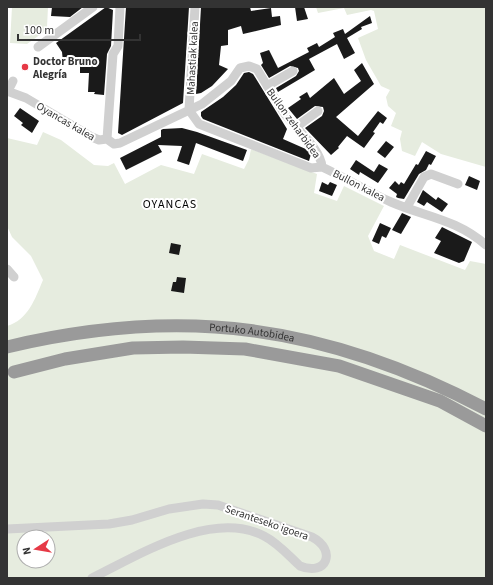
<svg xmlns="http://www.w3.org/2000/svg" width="493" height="585" font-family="'Source Sans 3',sans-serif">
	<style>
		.green { fill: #e6ecdf; fill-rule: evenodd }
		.building { fill: #1a1a1a }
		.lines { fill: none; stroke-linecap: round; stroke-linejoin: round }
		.minor { stroke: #d0d0d0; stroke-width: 9 }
		.highway { stroke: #9a9a9a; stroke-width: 13 }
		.poi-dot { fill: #e63946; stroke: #fff; stroke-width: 1.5 }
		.labels { text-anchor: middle; stroke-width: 4; stroke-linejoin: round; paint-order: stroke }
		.street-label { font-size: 11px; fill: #333; stroke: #fff }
		.poi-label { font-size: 11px; font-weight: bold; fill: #333; stroke: #fff; text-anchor: start }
		.neighbourhood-label { font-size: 12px; letter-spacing: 1px; fill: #000; stroke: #fff }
	</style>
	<rect width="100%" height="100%" fill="#fff"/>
	<!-- green -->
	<path class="green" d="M12 7H48L47 27H51L27 44 10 43Z
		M316 7H486V167L441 154 422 142 415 156 402 151 400 139 402 131 391 126 396 113 388 106 386 97 390 90 381 86 366 60 358 38 378 29 374 11 371 10 347 15 344 8 318 13Z
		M43 132 61 140 94 165 108 166 114 163 125 184 161 165 194 174 202 154 244 169 249 159 251 149 317 174 314 193 337 201 344 186 384 206 368 236 374 251 394 259 400 245 465 270 470 261 486 264V578H7V326C28 320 35 299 43 280L31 256 12 237 7 226V138L37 145ZM24 537H48V561H24Z"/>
	<!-- building -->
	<path class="building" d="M52 7H83L70 17 51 16Z
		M106 7 113 10 111 46 107 54 104 95 94 94 95 92H88L89 73H80V60L63 62 62 52 56 43Z
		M126 7H189L183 103 122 135 118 133Z
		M201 7H250L251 11 271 8 272 17 280 16 281 25 243 34 241 26 228 30V45L221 46 219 65 228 69 212 86 201 93 196 94Z
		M295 7H304L308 19 297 21Z
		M370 16 372 23 361 27 362 29 347 38 355 53 344 59 337 44 309 59 315 70 278 92 276 88 296 76 299 71 298 68 290 66 269 78 261 65 263 63 260 53 269 50 278 68 309 52 307 48 317 43 319 47 335 37 333 33 343 29 345 34Z
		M362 63 374 84 336 117 358 136 378 111 387 118 383 124 380 122 373 132 375 133 364 148 347 136 338 147 339 148 331 155 305 128 322 116 324 111 323 107 315 106 297 119 288 108 301 99 299 97 307 92 310 98 334 78 344 94 361 81 354 70Z
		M249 72 253 74 287 129 283 139 308 150 311 154 309 161 203 119 201 116V112L223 97 236 85 244 73Z
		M20 108 39 121 32 133 21 125 23 123 14 116Z
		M182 128 197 132 247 150 243 161 196 143 189 165 177 161 182 146 158 145 162 152 126 170 120 158 161 137V130L163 129Z
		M386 141 394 147 385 158 377 152Z
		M426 151 436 156 431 165 429 164 426 170 419 174 404 199 398 198 396 197 397 194 389 188 395 181 399 185 401 182 404 184 416 164 418 165Z
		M356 160 374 172 379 164 388 169 378 183 360 172 359 175 350 169Z
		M469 176 480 181 477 190 465 185Z
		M322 182 328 185 330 182 337 185 332 196 319 191Z
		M423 190 436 200 438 197 448 204 442 212 427 202 424 206 417 202Z
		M402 213 411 217 401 234 392 230Z
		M380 223 391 228 386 238 382 236 379 244 372 241Z
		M442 227 472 242 464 261 459 263 434 253 441 241 435 238Z
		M171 243 181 245 179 255 169 253Z
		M177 277 186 278 184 293 171 291 173 282H176Z"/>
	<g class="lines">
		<!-- minor -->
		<path class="minor" d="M38 47 93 7
			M267 86 293 71
			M7 91 26 98 92 137 99 140 107 139
			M8 91 13 81
			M189 110 199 124 311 168 322 167C346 178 368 192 391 202 426 217 456 219 486 245
			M189 110 195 7
			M296 127 318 111
			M107 139 114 144 120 143 202 104 231 81 240 68 249 66 257 69C266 84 275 99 285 114 296 129 321 149 322 167
			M107 139 113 54 118 46 120 7
			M407 207 424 177 431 174 458 184
			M7 269 14 277
			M7 529 109 524 132 520 169 509 203 504 218 505 312 537C337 550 327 577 300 566 289 556 278 543 264 536 212 509 139 555 92 578"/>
		<!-- highway -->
		<g class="highway">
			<path id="s1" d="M7 347C183 305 326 325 486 409"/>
			<path d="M14 372 65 359 133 348 183 347 245 349 339 366 440 401 486 426"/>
		</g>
	</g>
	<!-- markers -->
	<circle class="poi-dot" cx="25" cy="67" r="4"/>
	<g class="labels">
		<!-- street labels -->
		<g class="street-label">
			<text transform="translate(192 58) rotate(-87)" y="4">Mahastiak kalea</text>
			<text transform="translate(66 121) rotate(30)" y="4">Oyancas kalea</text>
			<text transform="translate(294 123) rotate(54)" y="4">Bullon zeharbidea</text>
			<text transform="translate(359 185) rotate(27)" y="4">Bullon kalea</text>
			<text dy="4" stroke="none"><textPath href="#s1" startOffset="247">Portuko Autobidea</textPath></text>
			<text transform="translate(267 522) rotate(19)" y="4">Seranteseko igoera</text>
		</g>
		<!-- poi labels -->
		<g class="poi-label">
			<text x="33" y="65">Doctor Bruno<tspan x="33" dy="13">Alegría</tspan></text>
		</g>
		<!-- neighbourhood labels -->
		<g class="neighbourhood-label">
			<text x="170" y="208">OYANCAS</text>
		</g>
	</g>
	<!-- border -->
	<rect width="493" height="585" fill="none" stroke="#333333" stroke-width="16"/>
	<!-- north arrow -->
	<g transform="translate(36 549) rotate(258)"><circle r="19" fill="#ffffff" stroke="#adadad"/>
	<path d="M0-3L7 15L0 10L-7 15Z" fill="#e63946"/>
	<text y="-6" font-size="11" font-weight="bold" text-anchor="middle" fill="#333333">N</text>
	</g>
	<!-- scale -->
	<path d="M18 34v6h122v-6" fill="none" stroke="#333333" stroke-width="2"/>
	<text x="24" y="34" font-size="12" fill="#333333" stroke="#ffffff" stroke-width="3" paint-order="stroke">100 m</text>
</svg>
